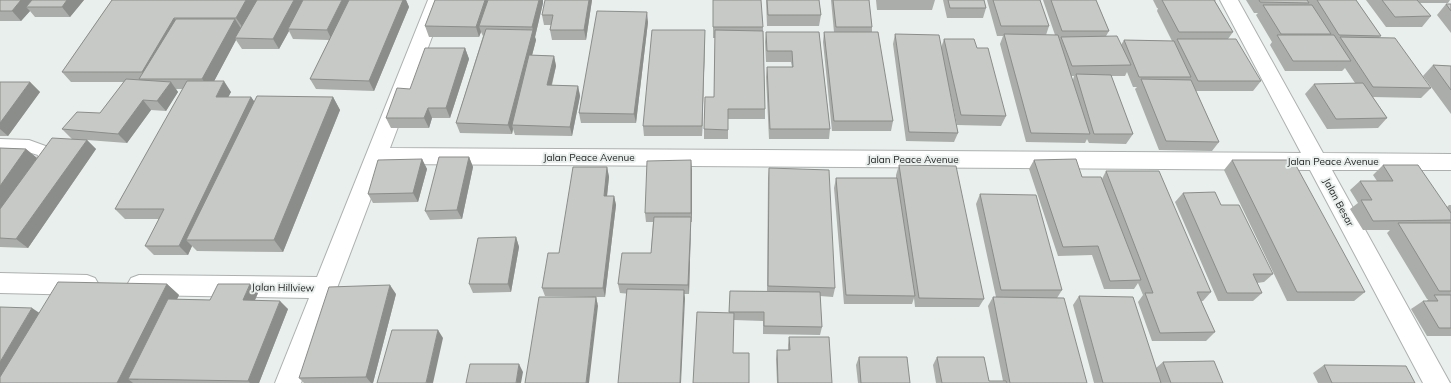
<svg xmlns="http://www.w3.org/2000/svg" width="1451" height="383" font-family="Mulish,sans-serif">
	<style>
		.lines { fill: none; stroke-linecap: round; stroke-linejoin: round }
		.service-casing { stroke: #acb1b0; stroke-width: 2 }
		.minor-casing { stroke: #acb1b0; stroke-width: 2 }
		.service { fill: #fff; fill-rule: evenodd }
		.minor { fill: #fff; fill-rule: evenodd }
		.wall { fill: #aaada9; fill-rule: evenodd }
		.shaded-wall { fill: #8b8d8a }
		.building { fill: #c6c9c5; stroke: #8b8d8a }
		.labels { text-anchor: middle; stroke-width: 4; stroke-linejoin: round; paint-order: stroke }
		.street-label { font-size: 10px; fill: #212322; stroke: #e9efed }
	</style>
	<rect width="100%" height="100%" fill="#e9efed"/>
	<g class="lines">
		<!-- service casing -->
		<g class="service-casing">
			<path id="service" d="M0 139 29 140 51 148C55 155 53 166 50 172L44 174 38 172 36 168 38 155C26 150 12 151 0 151Z"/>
		</g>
		<!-- minor casing -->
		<g class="minor-casing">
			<path id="minor" d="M428 0H446L390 148 1301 153 1220 0H1238L1323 153 1451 154V170H1332L1450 383H1423L1310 170 384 164 301 383H275L309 298 139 295 131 292 127 285 131 278 139 275 317 277Z
				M0 273 87 275 95 278 99 285 95 292 87 295 0 293Z"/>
		</g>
		<!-- service -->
		<use href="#service" class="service"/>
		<!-- minor -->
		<use href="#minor" class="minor"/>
	</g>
	<!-- wall -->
	<path class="wall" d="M0 0H84L70 17H35L30 11 21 21H0Z
		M112 0H406L409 7 374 91 316 89 310 79 329 40 293 39 289 31 279 49H242L236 40 214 81 231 92 228 97H251L254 101 333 97 340 110 283 252 197 251 192 246 188 255H154L145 246 159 219H125L115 209 183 89H176L178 92 166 111 151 110 127 143 87 140 96 149 28 248 0 247V148L26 149 37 158 31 167 72 139 62 129 100 113 124 82H71L62 72Z
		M435 0H543V3L535 37 536 40 532 55 554 56 556 66 552 85 578 86 580 96 572 136 515 135 513 129 512 134 460 133 456 123 483 36 481 32 479 37H429L425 26Z
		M592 0 586 40H552L550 30 551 25H544L542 15Z
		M713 0 763 27 765 109V119H728V139H704V129L714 97 715 38H713Z
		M766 0H819L821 15 819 26H767Z
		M831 0H869L872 27V32L893 121 891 131H832L823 42 824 32H834Z
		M876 0H935L932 10H877Z
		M943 0H984L986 8 983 18H947Z
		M987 0H1040L1049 26 1046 35H1055L1043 0H1096L1109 31 1106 36 1121 45 1124 40 1172 41 1157 11 1158 8H1157L1153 0H1216L1215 1 1233 32 1228 39 1261 81 1253 91H1196L1219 142 1212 151 1159 150 1135 89 1137 87H1133L1127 72 1125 76H1111L1133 134 1126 144 1089 143 1087 139 1085 143 1026 142 1000 44 1003 36H997ZM1071 76H1074L1073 80Z
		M1246 0H1356L1381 36 1379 37 1431 88 1421 98 1373 97 1387 118 1378 128 1327 129 1305 94 1314 84 1355 83 1345 68 1342 71H1285L1270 45 1272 42 1256 15 1258 13H1254Z
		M1366 0H1450L1448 3H1420L1431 16 1422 27H1386Z
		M1446 4H1451V33L1437 15Z
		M648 22 636 123H581L579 113Z
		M766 32H819L830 129 829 139H769L766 77 767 67H792L791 62H766L765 42Z
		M895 34 941 48 944 39 977 48 1006 116 1001 126 957 125 945 68 958 133 954 142 906 141 893 44Z
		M705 40 702 136H644L643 126Z
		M465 48 469 59 450 118H432L429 128H391L386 118 410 89Z
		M1433 65 1451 66V114L1423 76Z
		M0 82H30L40 92 8 136H0Z
		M469 157 473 167 462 219 430 220 425 211Z
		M422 159 427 169 418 202 373 203 368 194Z
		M1034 160 1082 177 1102 179 1106 171 1211 292 1203 301H1201L1215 332 1206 341H1152L1138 302 1143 295 1138 283 1134 289H1104L1092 255 1058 256 1029 169Z
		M1232 160 1365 292 1354 301H1287L1224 170Z
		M899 165 984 299 979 307H915L914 298 912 304H844L834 188 836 178H896V175Z
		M1383 165 1447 207 1449 205H1451V336H1427L1411 309 1423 301H1427L1428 299H1427L1387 233 1390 230H1363L1350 209 1358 203 1350 190 1360 181H1377L1373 175Z
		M607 167 609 177 607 196H614L616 205 605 297H596L598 306 594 297 545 296 542 288 559 253Z
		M769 168 835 288 833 297 820 296 822 327 820 335 763 334V321L734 320 693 383 729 312 730 291H767L768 178Z
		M692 170V222H691L689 294H684L685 299 620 293 618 284 651 253 653 222H646L645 213Z
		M1183 193 1221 205 1273 274 1264 282 1257 283 1262 293 1253 301H1218L1175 202Z
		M980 194 1062 290 1057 298 1087 383H936L933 365 937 357 989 381H1003L988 306 993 297H996L976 204Z
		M516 237 519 247 511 292 473 293 469 284Z
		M167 284 179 295 177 299 210 300 258 293 255 300 288 309 259 383H0L39 312Z
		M396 294 373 383H304L299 378Z
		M1079 296 1156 368 1163 362 1223 383H1094L1073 305Z
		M789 337 832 383H777L776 359 777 350H788V345Z
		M859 357 910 383H858L856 365Z
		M1324 365 1415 383H1318L1313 373Z"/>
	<!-- shaded-wall -->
	<path class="shaded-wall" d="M21 0H38L26 7 30 11 21 21 12 11Z
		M67 0H84L70 17 62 7Z
		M246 0H258L243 28 236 18Z
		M294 0H305L288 29 289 31 279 49 273 39Z
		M342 0H352L332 40 327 30Z
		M403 0H406L409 7 374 91 369 81Z
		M485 0H491L479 26 481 32 479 37 476 27Z
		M539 0H543V3L535 37 536 40 514 125H512L513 129 512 134 508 125 533 30 532 27Z
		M589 0H592L586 40 584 30Z
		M647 12 648 22 636 123 634 114Z
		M174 18 181 28 148 79 142 72Z
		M235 19 242 30 235 38 236 40 210 89 202 79Z
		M705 30V40L702 136V126Z
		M465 48 469 59 450 118 446 108Z
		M554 56 556 66 549 95 547 85Z
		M224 81 231 92 223 107 216 97Z
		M30 82 40 92 8 136 0 129V123Z
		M171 82 178 92 166 111 157 101Z
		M578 86 580 96 572 136 570 127Z
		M251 97 258 107 186 240 192 246 188 255 179 246Z
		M333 97 340 110 283 252 274 240Z
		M143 100 151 110 127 143 118 134Z
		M428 108 432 118 429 128 424 118Z
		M87 140 96 149 28 248 16 239Z
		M26 149 37 158 2 210 0 208V186Z
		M469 157 473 167 462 219 457 210Z
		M422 159 427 169 418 202 413 193Z
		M691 160 692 170V222L691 213Z
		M607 167 609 177 606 205 604 196Z
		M614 196 616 205 605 297 603 288Z
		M691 217V226L689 294 688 285Z
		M516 237 519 247 511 292 508 284Z
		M167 284 179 295 138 380 128 379 133 383H117Z
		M250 284 258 293 251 309 243 300Z
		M390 285 396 294 373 383H371L366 377Z
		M684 290 685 299 681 383H680Z
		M596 297 598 306 589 383H586Z
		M280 301 288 309 259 383H250L248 381Z
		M32 308 44 316 0 383V362Z
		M438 330 443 338 433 383H426Z
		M519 364 523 372 521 383H516Z"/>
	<!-- building -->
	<path class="building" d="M0 0H21L12 11H0Z
		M32 0H67L62 7H26Z
		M112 0H246L236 18H174L142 72H62Z
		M257 0H294L273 39 235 38Z
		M303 0H342L327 30 288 29Z
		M349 0H403L369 81 310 79Z
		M435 0H485L476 27 425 26Z
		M488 0H539L532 27 479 26Z
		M545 0H589L584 30H550L553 15H542Z
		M713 0H761L763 27H713Z
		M767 0H819L821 15H768Z
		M833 0H869L872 27H836Z
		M948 0H984L986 8H950Z
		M993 0H1040L1049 26H1001Z
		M1051 0H1096L1109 31H1062Z
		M1162 0H1214L1233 32H1179Z
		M1259 0H1307L1309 3 1260 2Z
		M1317 0H1356L1381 36 1339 35Z
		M1382 0H1417L1431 16 1395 17Z
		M1446 4H1451V11Z
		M1263 5H1312L1331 34H1281Z
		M597 11 647 12 634 114 579 113Z
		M176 19H235L202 79H139Z
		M486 29 533 30 508 125 456 123Z
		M652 30H705L702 126H643Z
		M715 30 763 31 765 109H728V130L704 129 705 97H714Z
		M766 32H819L830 129H770L767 67H793L792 51H767Z
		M824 32H878L893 121H834Z
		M895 34 939 35 958 133 909 132Z
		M1004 34 1058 35 1090 134 1031 133Z
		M1277 35H1334L1351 61H1293Z
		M1117 36 1131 65 1072 66 1061 37Z
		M1340 37 1395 38 1431 88 1373 87Z
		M944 39H974L977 48H988L1006 116 961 115Z
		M1177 39H1236L1261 81H1198Z
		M1124 40 1174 41 1191 77H1139Z
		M425 48H465L446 108H428L424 118H386L397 88 410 89Z
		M529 55 554 56 547 85 578 86 570 127 512 125Z
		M1433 65 1451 66V90Z
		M1076 74 1111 75 1133 134H1094Z
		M126 79 171 82 157 101 143 100 118 134 62 129 77 112 100 113Z
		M1141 79 1191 80 1219 142 1166 141Z
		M187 81H224L216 97H251L179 246H145L164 209H115Z
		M0 82H30L0 123Z
		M1363 83 1387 118 1336 119 1314 84Z
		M257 96 333 97 274 240H186Z
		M52 138 87 140 16 239 0 238V209Z
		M0 148 26 149 0 186Z
		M439 157H469L457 210 425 211Z
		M422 159 413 193 368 194 378 160Z
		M1076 159 1082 177H1101L1141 280 1110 281 1098 246 1063 247 1034 160Z
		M691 160V213H645L647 161Z
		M1232 160H1293L1365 292H1297Z
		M899 165 956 166 984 299 919 298Z
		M1383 165H1418L1451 213V220L1373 221 1361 200H1372L1360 181H1393Z
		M573 167H607L604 196H614L603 288H542L548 253H559Z
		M769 168 829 170 835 288 768 286Z
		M1106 171H1159L1211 292H1197L1215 332 1160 333 1145 293H1153Z
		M836 178H897L915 296 846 295Z
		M1215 192 1221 205H1239L1273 274H1253L1262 293H1227L1183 193Z
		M980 194 1036 195 1062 290H1001Z
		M654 217H691L688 285 618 284 622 253H651Z
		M1398 223H1451V291H1439Z
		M516 237 508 284H469L478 238Z
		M58 282 167 284 117 383H0V377Z
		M218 284H250L243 300 280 301 248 381 128 379 168 299 210 300Z
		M390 285 366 377 299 378 329 287Z
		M627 289 684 290 680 383H618Z
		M730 291 820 292 822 327 764 326V312H729Z
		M1434 295H1451V328H1439L1423 301H1438Z
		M1079 296 1133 297 1161 383H1103Z
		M539 297H596L586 383H525Z
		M993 297 1064 298 1087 383H1010Z
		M0 307 32 308 0 362Z
		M697 312 734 313 733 353H749V383H693Z
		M392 330H438L426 383H377Z
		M789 337H829L832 383H778L777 350H790Z
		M859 357H907L910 383H861Z
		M937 357H984L989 381H1006L1007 383H942Z
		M1214 361 1223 383H1171L1163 362Z
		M470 364H519L516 383H466Z
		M1324 365 1406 366 1415 383H1332Z"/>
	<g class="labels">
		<!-- street labels -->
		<g class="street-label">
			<text x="589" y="161">Jalan Peace Avenue</text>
			<text x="913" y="163">Jalan Peace Avenue</text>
			<text x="1333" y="165">Jalan Peace Avenue</text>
			<text transform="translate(1339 202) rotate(62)" y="4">Jalan Besar</text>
			<text transform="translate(283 287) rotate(1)" y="4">Jalan Hillview</text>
		</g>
	</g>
</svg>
